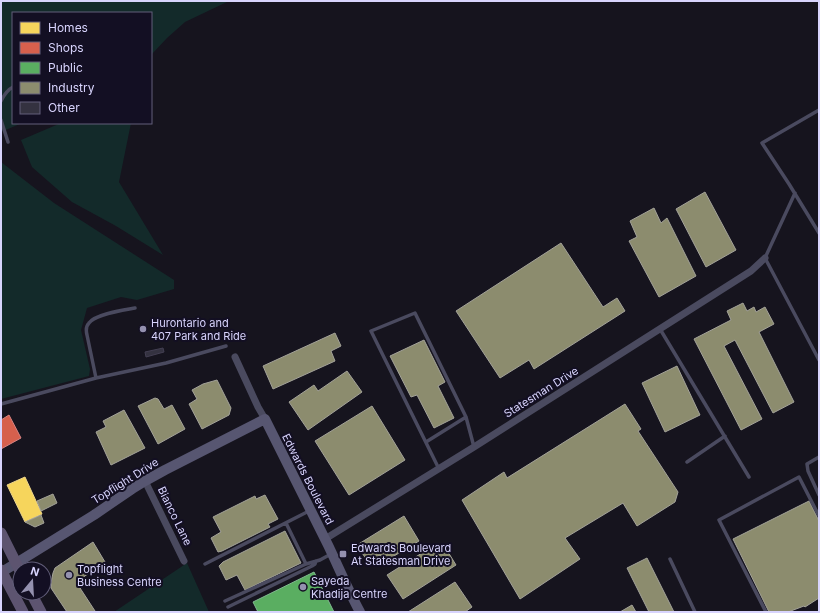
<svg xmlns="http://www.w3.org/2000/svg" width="820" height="613" font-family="Inter,sans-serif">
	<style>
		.green { fill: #132a2a }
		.homes { fill: #f6d55c; stroke: #edd58c }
		.shops { fill: #d6604d; stroke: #d78382 }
		.public { fill: #5aae61; stroke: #80b990 }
		.industry { fill: #8c8c6e; stroke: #a3a299 }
		.building { fill: #343240; stroke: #433f52 }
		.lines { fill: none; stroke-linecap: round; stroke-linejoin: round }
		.lane { stroke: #4a4a5f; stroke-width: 3.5 }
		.street { stroke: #4a4a5f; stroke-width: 7 }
		.secondary { stroke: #575671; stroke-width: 10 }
		.primary { stroke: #5d5470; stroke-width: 11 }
		.poi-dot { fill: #9491af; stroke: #130f23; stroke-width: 1.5 }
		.labels { text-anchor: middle; stroke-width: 4; stroke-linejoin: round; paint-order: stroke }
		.poi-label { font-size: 11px; fill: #d8d4fd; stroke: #130f23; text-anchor: start }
		.street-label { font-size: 11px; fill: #d8d4fd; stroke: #130f23 }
	</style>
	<rect width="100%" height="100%" fill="#16141e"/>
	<!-- green -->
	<path class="green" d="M1 1H229L185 22 167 38 151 55V13H13V123H22L1 132Z
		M61 123H131L119 182 163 255 116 226 72 202 32 167 21 140Z
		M1 162 54 203 174 280V289L137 300 121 297 87 308 81 330 90 369 89 376 1 399Z
		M187 563 209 612H114Z"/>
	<!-- homes -->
	<path class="homes" d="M25 477 42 514 25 522 7 485Z"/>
	<!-- shops -->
	<path class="shops" d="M9 415 21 438 1 449V420Z"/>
	<!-- public -->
	<path class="public" d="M314 572 334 612H258L253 602Z"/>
	<!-- industry -->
	<path class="industry" d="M705 192 736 250 706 267 676 209Z
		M654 208 661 223 667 218 696 276 659 297 629 241 637 237 630 221Z
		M561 243 603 307 617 298 625 311 534 369 529 360 500 378 456 311Z
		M743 303 747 311 754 307 756 312 765 307 774 324 759 332 794 402 773 413 735 340 724 346 762 419 741 430 694 339 731 320 727 311Z
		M335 333 341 346 331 351 335 361 273 389 263 366Z
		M424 340 445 382 438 386 454 418 434 428 417 395 411 397 390 356Z
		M677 366 700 415 665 432 642 383Z
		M347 371 362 392 308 430 289 402 314 385 318 391Z
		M217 380 231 408 229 415 202 429 189 404 197 399 192 390 203 384Z
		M155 398 158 399 164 409 172 405 185 429 158 444 138 406Z
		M625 404 641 429 638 431 678 492 675 502 637 526 623 503 565 538 580 559 520 599 462 500 504 472 507 478Z
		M372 406 405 460 349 495 315 441Z
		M124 410 145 448 111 465 96 432 106 427 103 421Z
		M53 494 57 503 41 511 37 501Z
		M265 495 278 519 268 524 270 527 222 551 218 552 211 538 221 532 213 517 255 496 256 499Z
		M809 501 819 521V598L805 607 804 606 788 612H769L733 539Z
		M41 515 44 523 35 527 25 522Z
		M404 516 419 541 384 562 380 555 368 562 357 545Z
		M285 531 301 563 245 590 237 575 226 580 219 566 223 562Z
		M93 542 105 562 82 578 85 581 82 587 80 588 95 611 94 612H67L51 588V583L53 573 55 568Z
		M433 546 436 552 445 547 456 565 403 599 387 575Z
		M647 558 674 612H649L627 568Z
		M455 582 472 607 465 612H408Z
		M632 605 636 612H620Z"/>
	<!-- building -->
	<path class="building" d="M163 348 164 352 146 357 145 352Z"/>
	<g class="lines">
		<!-- lane -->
		<path class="lane" d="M1 101C4 95 7 90 13 87
			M819 110 762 143 789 184 819 233
			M1 120 8 142
			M795 193 765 258 819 360
			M660 329 749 477
			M96 378 87 335C86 331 86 326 89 323 95 314 124 310 135 308
			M1 404 96 378 166 363 226 346
			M426 442 466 417
			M819 457 807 464 808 471 819 495
			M687 462 725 436
			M439 469 371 331 415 313 466 417 474 447
			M286 523 306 564
			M670 559 695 612
			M205 564 309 511
			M225 601 306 564 320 560 331 554
			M228 607 312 566 315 564 316 561
			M766 612 719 520 799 477 819 516"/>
		<!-- street -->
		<path class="street" d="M235 357 258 407 265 419
			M145 481 184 561
			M325 539 474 447 751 271 765 258"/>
		<!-- secondary -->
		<path class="secondary" d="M2 572 94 515 132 489 145 481 165 470 265 419C286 461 307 503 328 545 339 568 348 590 360 612"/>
		<!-- primary -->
		<path class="primary" d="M1 533 20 571
			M1 570 23 612
			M31 593 41 612"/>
	</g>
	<!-- markers -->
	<g class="poi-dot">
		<circle cx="143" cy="329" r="4"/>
		<rect x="339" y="550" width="8" height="8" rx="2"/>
		<circle cx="69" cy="575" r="4"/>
		<circle cx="303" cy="587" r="4"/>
	</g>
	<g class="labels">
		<!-- poi labels -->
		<g class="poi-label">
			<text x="151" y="327">Hurontario and<tspan x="151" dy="13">407 Park and Ride</tspan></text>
			<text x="351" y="552">Edwards Boulevard<tspan x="351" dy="13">At Statesman Drive</tspan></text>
			<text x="77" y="573">Topflight<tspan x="77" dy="13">Business Centre</tspan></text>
			<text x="311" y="585">Sayeda<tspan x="311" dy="13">Khadija Centre</tspan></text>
		</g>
		<!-- street labels -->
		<g class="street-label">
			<text transform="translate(541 392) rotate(-32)" y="4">Statesman Drive</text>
			<text transform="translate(308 479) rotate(63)" y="4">Edwards Boulevard</text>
			<text transform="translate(125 481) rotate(-32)" y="4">Topflight Drive</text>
			<text transform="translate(175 516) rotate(64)" y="4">Bianco Lane</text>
		</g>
	</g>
	<!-- border -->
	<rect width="820" height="613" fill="none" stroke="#d8d4fd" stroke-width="4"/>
	<!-- legend -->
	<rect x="12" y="12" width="140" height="112" fill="#130f23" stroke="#625e7a"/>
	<rect x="20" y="22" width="20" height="12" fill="#f6d55c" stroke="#625e7a"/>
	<text x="48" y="32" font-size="12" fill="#d8d4fd">Homes</text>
	<rect x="20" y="42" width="20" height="12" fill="#d6604d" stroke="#625e7a"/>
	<text x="48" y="52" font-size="12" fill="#d8d4fd">Shops</text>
	<rect x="20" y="62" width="20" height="12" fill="#5aae61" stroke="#625e7a"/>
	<text x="48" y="72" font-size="12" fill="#d8d4fd">Public</text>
	<rect x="20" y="82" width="20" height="12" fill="#8c8c6e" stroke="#625e7a"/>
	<text x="48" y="92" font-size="12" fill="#d8d4fd">Industry</text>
	<rect x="20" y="102" width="20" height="12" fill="#343240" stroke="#625e7a"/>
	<text x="48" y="112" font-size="12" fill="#d8d4fd">Other</text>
	<!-- north arrow -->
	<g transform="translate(32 581) rotate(18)"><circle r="19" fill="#130f23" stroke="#625e7a"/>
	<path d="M0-3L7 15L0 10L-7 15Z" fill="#9491af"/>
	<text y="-6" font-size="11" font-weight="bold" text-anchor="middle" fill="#d8d4fd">N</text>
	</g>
</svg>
